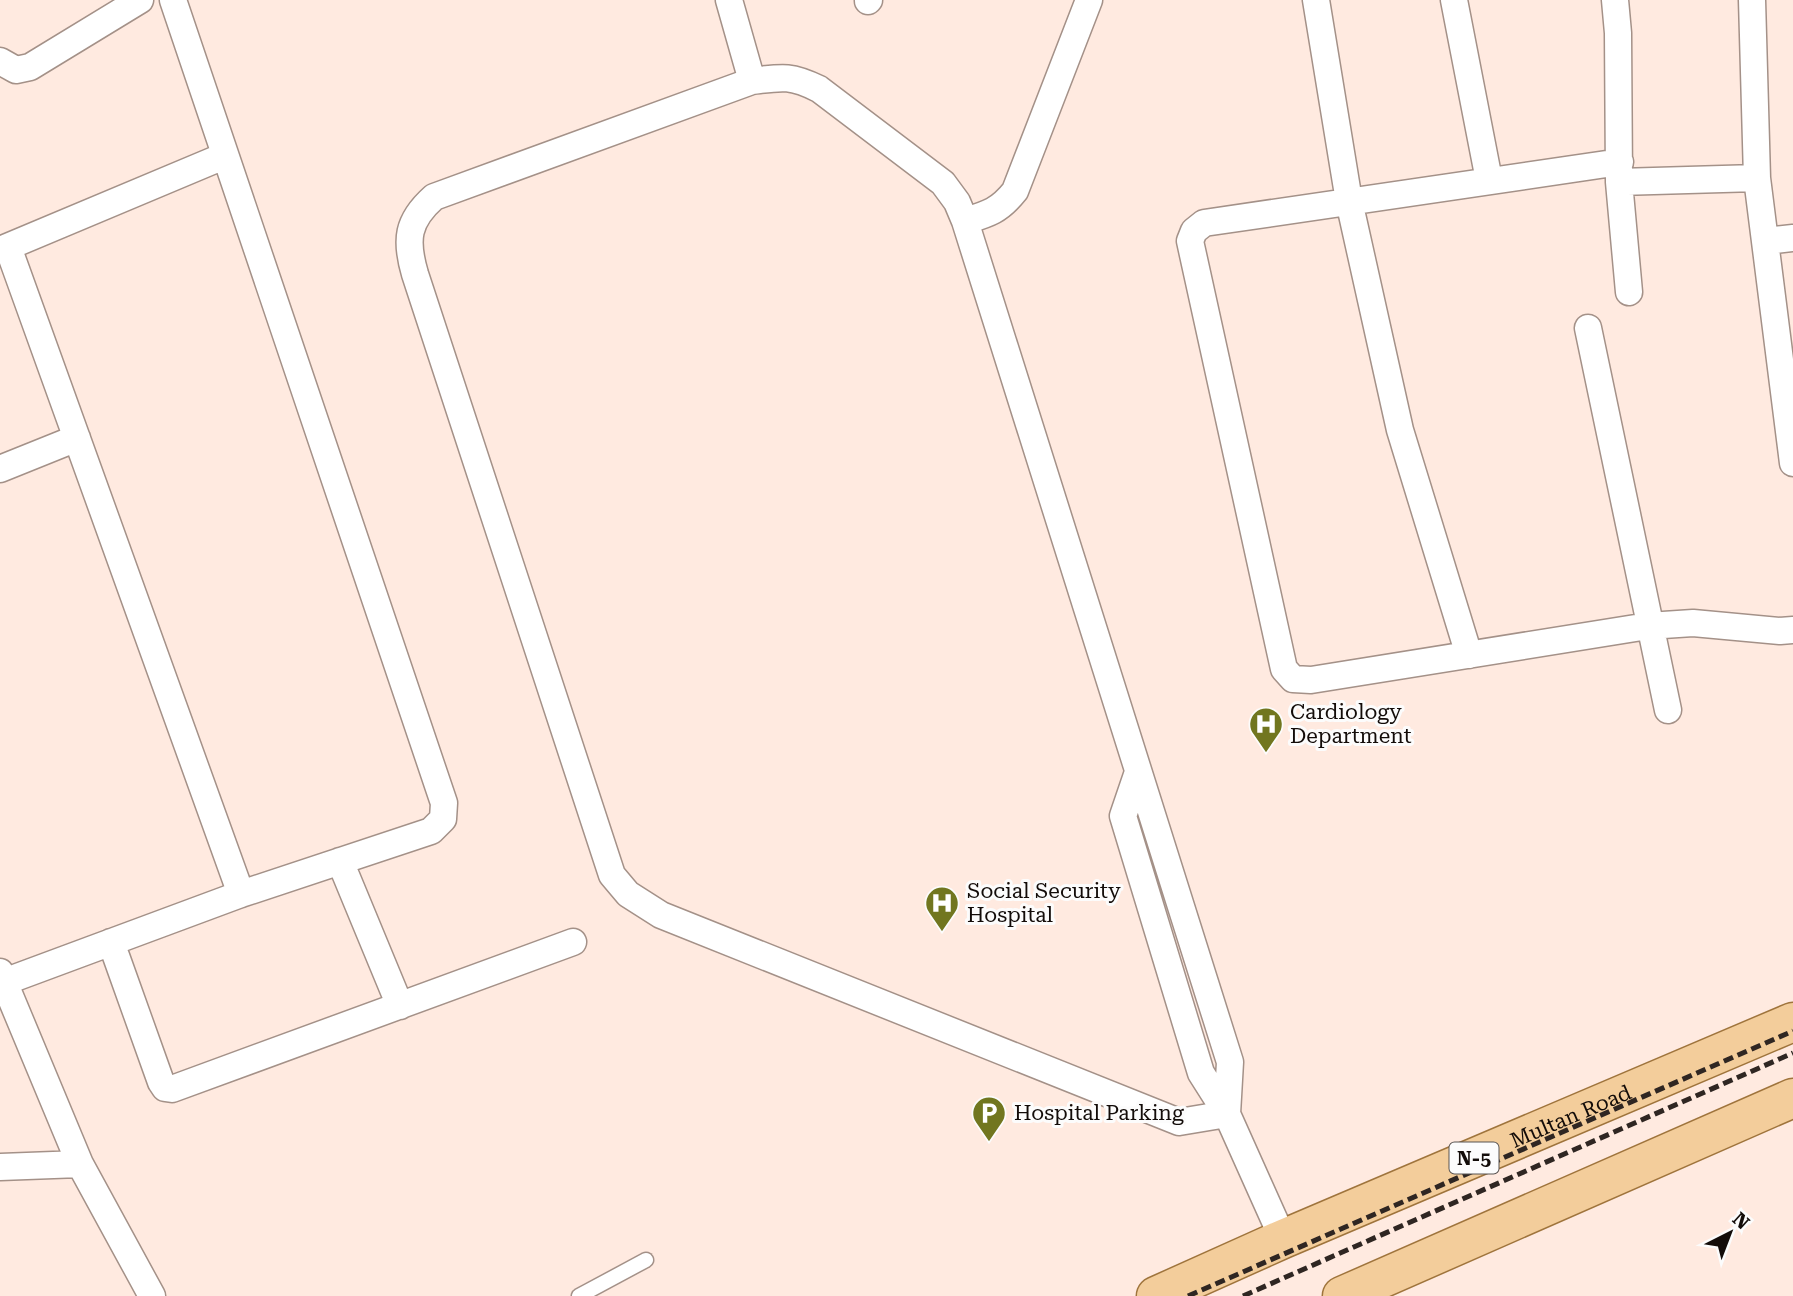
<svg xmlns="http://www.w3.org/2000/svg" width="1793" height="1296" font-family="'Roboto Serif',serif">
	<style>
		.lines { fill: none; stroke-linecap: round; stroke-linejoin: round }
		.service-casing { stroke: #a49188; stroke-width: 17 }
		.minor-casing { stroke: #a49188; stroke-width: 29 }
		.primary-casing { stroke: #9f743c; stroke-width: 41 }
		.service { stroke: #fff; stroke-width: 14 }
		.minor { stroke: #fff; stroke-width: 26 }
		.primary { stroke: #f3cd9b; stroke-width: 38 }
		.rail { stroke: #2f2622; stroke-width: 5; stroke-dasharray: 10 5; stroke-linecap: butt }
		.labels { text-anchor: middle; stroke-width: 6; stroke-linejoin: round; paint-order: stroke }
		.shield { fill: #fcfcfc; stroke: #595452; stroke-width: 2 }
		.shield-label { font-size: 19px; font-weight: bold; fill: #130c09 }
		.poi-label { font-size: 21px; fill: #130c09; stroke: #fcfcfc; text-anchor: start }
		.street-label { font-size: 21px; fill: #130c09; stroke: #fcfcfc }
	</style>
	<rect width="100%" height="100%" fill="#ffeae0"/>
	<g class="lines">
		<!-- service casing -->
		<g class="service-casing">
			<path id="service" d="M579 1296 646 1260"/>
		</g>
		<!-- minor casing -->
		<g class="minor-casing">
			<path id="minor" d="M729 0 752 81
				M1316 0 1349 201 1400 430 1469 655
				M1454 0 1489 180
				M1615 0 1618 33 1619 182 1629 292
				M1752 0 1757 178 1793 463
				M868 1 869 0
				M0 61 16 70 30 67 140 0
				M1620 162 1204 223 1194 231 1190 241 1284 669 1293 679 1311 680 1648 626 1693 623 1780 631 1793 630
				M1619 182 1757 178
				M965 221C988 214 999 211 1015 191L1089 0
				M1765 241 1793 238
				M8 247 241 894
				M0 250 224 156
				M1588 328 1668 710
				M0 469 77 438
				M1138 772 1123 816 1201 1073 1227 1114 1179 1122 661 915 628 894 612 875 415 274C405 240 407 221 434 197L752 81C782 77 791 75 819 89L943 183 957 202 965 221 1230 1062 1227 1114 1283 1239
				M340 861 400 1006
				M111 942 161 1082 165 1088 172 1089 573 942
				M0 972 80 1164
				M4 982 241 894 431 831 443 819 444 803 173 0
				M0 1167 80 1164 152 1296"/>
		</g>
		<!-- primary casing -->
		<g class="primary-casing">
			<g id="primary">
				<path id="s1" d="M1156 1296 1283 1239 1793 1022"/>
				<path d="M1342 1296 1793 1098"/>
			</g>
		</g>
		<!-- service -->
		<use href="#service" class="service"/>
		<!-- minor -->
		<use href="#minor" class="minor"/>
		<!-- primary -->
		<use href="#primary" class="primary"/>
		<!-- rail -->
		<path class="rail" d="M1188 1296 1793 1031
			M1243 1296 1793 1053"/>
	</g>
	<!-- icons -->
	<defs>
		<g id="hospital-pin" transform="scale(1.75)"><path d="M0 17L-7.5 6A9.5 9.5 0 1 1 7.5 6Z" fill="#71761f" stroke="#fcfcfc"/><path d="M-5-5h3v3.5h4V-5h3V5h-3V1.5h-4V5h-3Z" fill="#fff"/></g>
		<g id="parking-pin" transform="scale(1.75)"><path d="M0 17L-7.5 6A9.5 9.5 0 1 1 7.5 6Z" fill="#71761f" stroke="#fcfcfc"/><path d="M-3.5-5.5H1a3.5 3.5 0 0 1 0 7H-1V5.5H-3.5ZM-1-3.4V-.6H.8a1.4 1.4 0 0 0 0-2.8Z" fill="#fff"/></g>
	</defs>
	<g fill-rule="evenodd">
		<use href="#hospital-pin" x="1266" y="724"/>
		<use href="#hospital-pin" x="942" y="903"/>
		<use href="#parking-pin" x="989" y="1113"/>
	</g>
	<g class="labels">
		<!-- shield labels -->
		<rect class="shield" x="1449.5" y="1142.5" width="49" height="31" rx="5"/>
		<g class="shield-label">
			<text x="1474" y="1165">N-5</text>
		</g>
		<!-- poi labels -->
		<g class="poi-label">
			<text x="1290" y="719">Cardiology<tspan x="1290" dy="24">Department</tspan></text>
			<text x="967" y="898">Social Security<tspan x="967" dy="24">Hospital</tspan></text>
			<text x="1014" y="1120">Hospital Parking</text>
		</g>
		<!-- street labels -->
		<g class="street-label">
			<text dy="7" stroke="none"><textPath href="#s1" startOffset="452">Multan Road</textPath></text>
		</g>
	</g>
	<!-- north arrow -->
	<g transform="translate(1730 1233) rotate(42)" stroke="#fcfcfc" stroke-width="5" paint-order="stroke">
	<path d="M0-5L12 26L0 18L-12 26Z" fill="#130c09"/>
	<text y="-10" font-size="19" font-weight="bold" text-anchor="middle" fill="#130c09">N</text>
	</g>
</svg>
